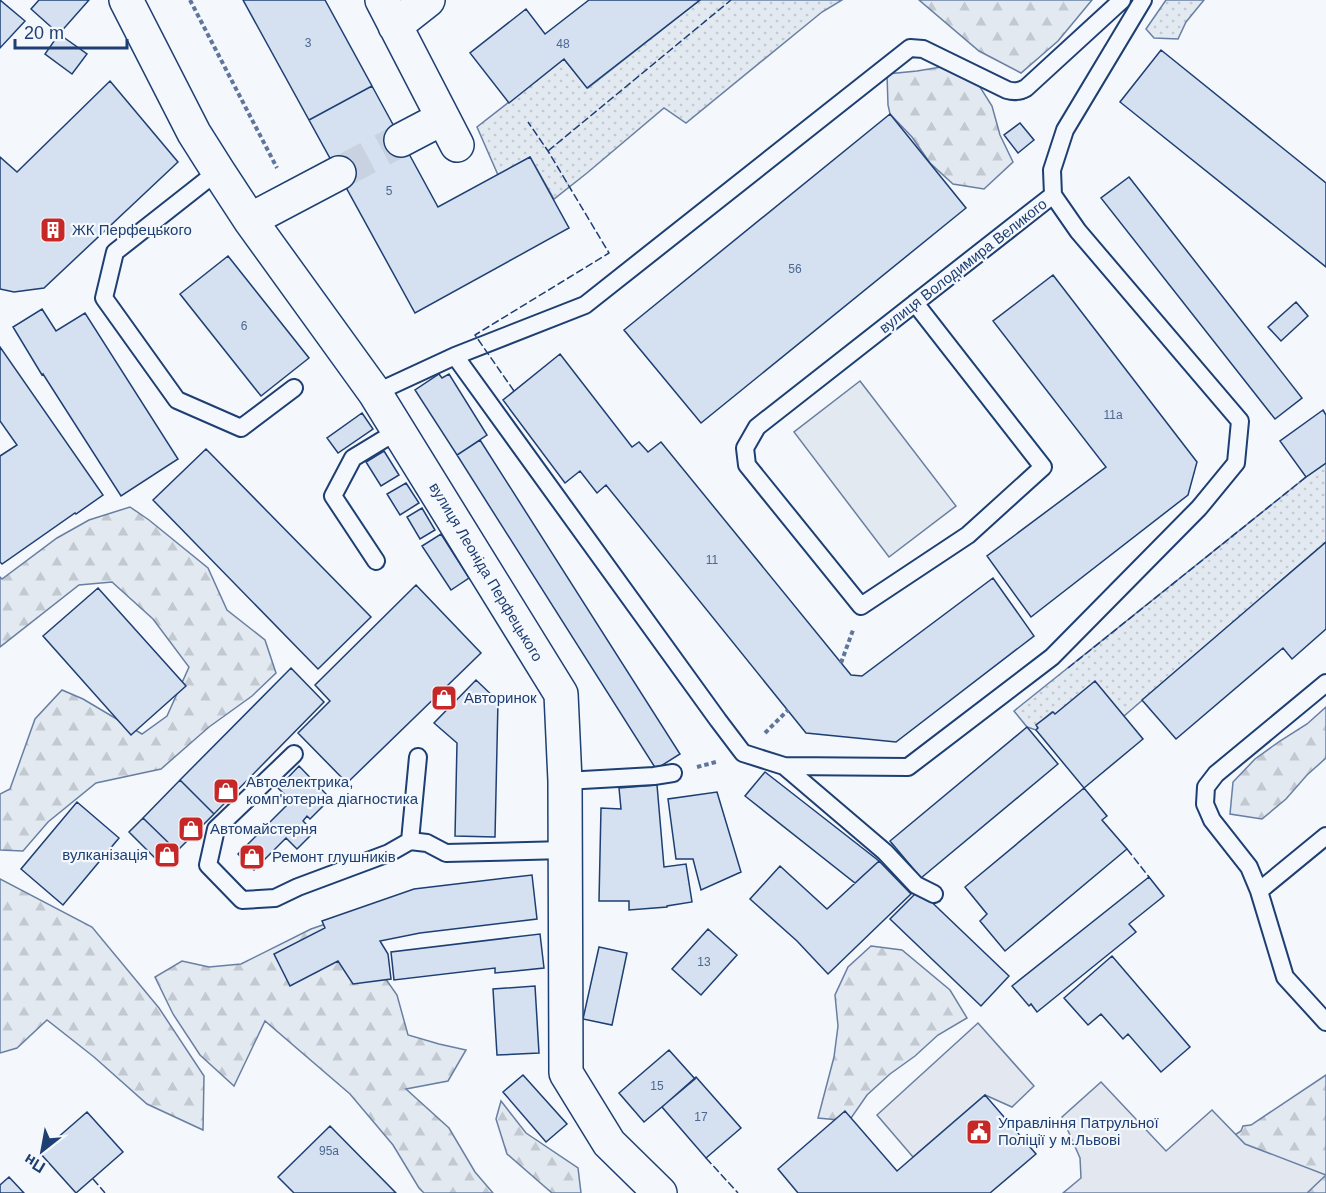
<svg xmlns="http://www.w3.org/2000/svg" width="1326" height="1193" font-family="Arial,sans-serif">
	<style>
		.grass { fill: url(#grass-dots); stroke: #687fa3; stroke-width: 1.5 }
		.forest { fill: url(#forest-firs); stroke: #687fa3; stroke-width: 1.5 }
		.park { fill: #e3e9f0; stroke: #687fa3; stroke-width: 1.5 }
		.parking { fill: #e3e8f0; stroke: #687fa3; stroke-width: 1.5 }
		.building { fill: #d5e0f0; stroke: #1d3f73; stroke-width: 1.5 }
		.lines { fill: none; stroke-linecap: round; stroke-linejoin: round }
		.street-tunnel { stroke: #c9d2e0; stroke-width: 33; stroke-dasharray: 33 16; stroke-linecap: butt }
		.lane-casing { stroke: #1d3f73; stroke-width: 20 }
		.street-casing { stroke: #1d3f73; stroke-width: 36 }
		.path { stroke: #5e769c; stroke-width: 4; stroke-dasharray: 4.5 3; stroke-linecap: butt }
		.lane { stroke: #f4f7fb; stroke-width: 16 }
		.street { stroke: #f4f7fb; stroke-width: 33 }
		.fence { stroke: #1d3f73; stroke-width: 1.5; stroke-dasharray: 8 3; stroke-linecap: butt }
		.labels { text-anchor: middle; stroke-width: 4.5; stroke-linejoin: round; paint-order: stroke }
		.number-label { font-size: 12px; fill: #4b6792 }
		.poi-label { font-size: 15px; fill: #1d3f73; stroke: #f4f7fb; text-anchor: start }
		.street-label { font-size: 15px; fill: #1d3f73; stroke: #f4f7fb }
	</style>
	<defs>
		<pattern id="grass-dots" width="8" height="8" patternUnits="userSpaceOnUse" patternTransform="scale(1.5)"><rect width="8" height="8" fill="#e3e9f0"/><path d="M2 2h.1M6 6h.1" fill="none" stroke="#c2c9d1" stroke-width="1.8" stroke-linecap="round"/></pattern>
		<pattern id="forest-firs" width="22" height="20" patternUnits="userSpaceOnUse" patternTransform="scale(1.5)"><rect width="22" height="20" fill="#e3e9f0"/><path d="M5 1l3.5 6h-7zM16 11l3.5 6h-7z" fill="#c2c9d1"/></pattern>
	</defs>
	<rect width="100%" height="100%" fill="#f4f7fb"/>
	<!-- grass -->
	<path class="grass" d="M700 0H842L822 12 686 123 664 108 587 173 554 199 530 157 498 175 477 127 564 59 588 88Z
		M1166 0H1204L1186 22 1178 39 1154 38 1146 29Z
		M1326 463V542L1124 716 1055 714 1052 712 1037 725 1038 728 1036 730 1027 727 1014 711 1306 477Z"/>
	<!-- forest -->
	<path class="forest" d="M919 0H1092L1058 41 1021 73 979 51Z
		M947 66 975 79 992 106 1000 135 1013 162 984 189 953 184 930 163 912 137 890 114 888 105 887 74 917 71Z
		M130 507 149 520 208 568 227 610 265 640 276 673 252 696 209 727 161 769 96 783 48 822 23 851 0 850V794L10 789 35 719 62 690 83 699 142 734 167 716 189 667 153 619 112 582 79 585 0 647V577L2 579 57 538 89 520Z
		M1326 707V758L1307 775 1286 799 1262 819 1230 814 1233 782 1255 759 1280 741 1307 724Z
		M0 879 92 927 159 1008 204 1076 203 1130 147 1104 94 1057 47 1020 17 1048 0 1053Z
		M343 918 397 995 408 1035 439 1044 466 1050 448 1081 406 1089 449 1128 475 1172 493 1193H424L419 1188 393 1145 350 1094 265 1021 234 1086 200 1055 173 1014 155 977 182 961 209 967 241 964 311 929Z
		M871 946 902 950 950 990 967 1018 938 1035 915 1056 890 1074 867 1095 849 1121 818 1118 834 1057 838 1026 835 995 848 967Z
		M1326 1075V1193H1147L1241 1131 1243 1126 1251 1125Z
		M501 1101 526 1133 578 1168 581 1193H552L507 1154 496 1119Z"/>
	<!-- park -->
	<path class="park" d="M860 381 956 506 889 557 794 432Z"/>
	<!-- parking -->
	<path class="parking" d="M978 1023 1034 1086 1012 1107 985 1095 913 1157 877 1115Z
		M1101 1082 1166 1151 1212 1110 1245 1144 1326 1175 1307 1193H1063L1081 1178 1080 1158 1062 1117Z"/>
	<!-- building -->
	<path class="building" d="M0 0 25 21 0 48Z
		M39 0H89L59 34 31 9Z
		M243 0H325L372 86 309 120Z
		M589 0H700L587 88 564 59 509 103 470 53 526 9 545 34Z
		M59 34 87 54 72 74 45 54Z
		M1161 50 1326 183V267L1120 102Z
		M110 81 178 162 44 288 14 292 0 289V157L17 172Z
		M372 86 438 207 530 157 569 228 415 313 309 120Z
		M890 114 966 208 701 423 624 330Z
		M1020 123 1034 140 1018 153 1004 135Z
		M1129 177 1302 398 1275 419 1101 198Z
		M228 256 309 358 261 396 180 294Z
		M1053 275 1197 462 1188 495 1031 617 987 556 1106 467 993 321Z
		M1296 302 1308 316 1281 341 1268 327Z
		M42 309 56 331 85 313 178 459 121 496 43 374 42 375 13 327Z
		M0 347 103 495 76 514 75 513 2 564 0 562V456L17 445 0 421Z
		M560 354 632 447 639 442 648 452 661 442 851 675 862 676 993 578 1034 636 896 742 806 733 606 485 597 493 580 471 565 483 503 400Z
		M439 374 442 378 449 374 487 435 457 455 415 390Z
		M1323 410 1326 415V463L1306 477 1280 441Z
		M362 413 373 429 338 453 327 438Z
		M480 440 680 754 656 769 457 455Z
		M206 449 371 617 318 669 153 500Z
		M384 451 399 475 381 486 366 462Z
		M406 483 419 503 400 515 387 494Z
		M422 508 435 530 420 539 407 517Z
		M441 534 469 578 451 590 422 546Z
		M1326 542V629L1292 659 1283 648 1176 739 1142 700Z
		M416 585 481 653 347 783 298 733 330 701 315 685Z
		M98 588 186 686 131 735 43 636Z
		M291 668 324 702 214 814 180 780Z
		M476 680 498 701 495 837 455 836 457 743 434 723Z
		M1095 681 1143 739 1084 788 1036 730 1038 728 1036 725 1053 712 1055 714Z
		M1027 727 1058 764 921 878 890 841Z
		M299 766 327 795 325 798 328 801 310 819 307 816 303 821 314 832 297 849 286 838 254 870 238 854 291 801 278 788Z
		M765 772 879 861 855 883 745 796Z
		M180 780 214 814 177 851 143 818Z
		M657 785 664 867 686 864 692 902 667 906V907L629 910V901H599L601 808 621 809 619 788Z
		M1084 788 1107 816 1102 820 1127 849 1005 951 980 921 987 914 965 887Z
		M717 792 741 872 701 890 693 859H676L668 799Z
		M77 802 119 838 63 905 21 869Z
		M143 818 177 851 163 866 129 832Z
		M879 861 911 894 828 974 797 941 750 899 780 866 827 909Z
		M532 875 537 919 420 933 380 941 388 954 391 979 353 984 338 961 290 986 274 954 325 928 322 921 414 889Z
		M1149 877 1164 896 1129 924 1136 932 1037 1012 1031 1004 1029 1006 1012 986Z
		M919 890 1009 976 981 1006 890 919Z
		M708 929 737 955 701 995 672 969Z
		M540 934 544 968 495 973V968L394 980 391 952Z
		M599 947 627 953 612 1025 583 1019Z
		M1112 956 1190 1047 1161 1072 1128 1034 1123 1039 1101 1014 1088 1025 1064 998Z
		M535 986 539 1053 497 1055 493 989Z
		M669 1050 695 1079 644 1122 619 1093Z
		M523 1075 567 1124 546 1142 503 1092Z
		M696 1077 741 1128 706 1158 662 1107Z
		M985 1095 1036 1154 990 1193H798L778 1169 845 1111 897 1171Z
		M87 1112 123 1152 76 1193 40 1153Z
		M330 1126 396 1193H294L278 1177Z
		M9 1177 24 1193H0V1185Z"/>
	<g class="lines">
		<!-- street-tunnel -->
		<path class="street-tunnel" d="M339 173 401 140"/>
		<!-- lane casing -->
		<g class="lane-casing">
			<path id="lane" d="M218 171 115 252 104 298 177 400 241 428 294 388
				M1053 195 1052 170 1065 130 1143 0
				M915 303 1043 467 968 535 861 606 747 465 745 448 757 427 1053 195
				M455 356 585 305 910 48 923 49 1007 90C1014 92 1019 92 1026 88L1122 0
				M375 393 455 356 718 720 743 753 784 766 908 767 1052 657 1199 508 1236 463 1240 421 1078 231 1053 195
				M376 561 333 496 353 458 399 430
				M1326 683 1216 774 1206 787 1205 804 1212 820 1249 867 1259 891 1285 977 1326 1022
				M294 754 216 829 208 865 242 900 275 898 298 887 389 853 410 841 427 843 446 853 565 850
				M784 766 885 852 916 885 934 894
				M565 781 654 776 673 773
				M410 841 418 757
				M1259 891 1326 836"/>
		</g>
		<!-- street casing -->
		<g class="street-casing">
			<path id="street" d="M126 0 194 133 218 171 250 220 375 393 561 694 565 781 566 1073 609 1143 660 1193
				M382 0 457 145
				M395 26 428 0
				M401 140 443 118
				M250 220 339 173"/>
		</g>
		<!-- path -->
		<path class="path" d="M190 0 277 168
			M841 663 853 630
			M765 733 788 710
			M697 767 716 762"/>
		<!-- lane -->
		<use href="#lane" class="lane"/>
		<!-- street -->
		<use href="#street" class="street"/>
		<!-- fence -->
		<path class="fence" d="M548 151 731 0
			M514 391 475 335 609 253 548 151 528 122
			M1068 668 1306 477
			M1127 849 1149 877
			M706 1158 738 1193
			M93 1179 105 1193"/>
	</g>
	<!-- icons -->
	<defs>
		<g id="building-square" transform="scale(1.35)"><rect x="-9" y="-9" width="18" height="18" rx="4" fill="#c62828" stroke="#f4f7fb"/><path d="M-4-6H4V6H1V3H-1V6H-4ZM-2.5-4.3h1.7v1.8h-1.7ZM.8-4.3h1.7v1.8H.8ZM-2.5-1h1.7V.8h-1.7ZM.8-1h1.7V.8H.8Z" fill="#fff"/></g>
		<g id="shop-square" transform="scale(1.35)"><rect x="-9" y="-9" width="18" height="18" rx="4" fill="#c62828" stroke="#f4f7fb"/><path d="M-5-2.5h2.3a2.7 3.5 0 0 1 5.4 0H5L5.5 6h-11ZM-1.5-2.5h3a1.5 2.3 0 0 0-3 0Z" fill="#fff"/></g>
		<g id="civic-square" transform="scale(1.35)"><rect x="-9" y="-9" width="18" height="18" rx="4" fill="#c62828" stroke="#f4f7fb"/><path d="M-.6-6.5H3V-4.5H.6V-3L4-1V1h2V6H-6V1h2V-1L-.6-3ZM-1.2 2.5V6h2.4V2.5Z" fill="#fff"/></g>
	</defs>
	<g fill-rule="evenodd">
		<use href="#building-square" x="53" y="230"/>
		<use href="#shop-square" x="444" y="698"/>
		<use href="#shop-square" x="226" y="791"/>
		<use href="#shop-square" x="191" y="829"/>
		<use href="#shop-square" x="167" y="855"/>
		<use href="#shop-square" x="252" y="857"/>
		<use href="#civic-square" x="979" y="1132"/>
	</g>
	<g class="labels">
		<!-- number labels -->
		<g class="number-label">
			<text x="308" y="47">3</text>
			<text x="563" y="48">48</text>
			<text x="389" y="195">5</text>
			<text x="795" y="273">56</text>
			<text x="244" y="330">6</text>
			<text x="1113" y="419">11а</text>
			<text x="712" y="564">11</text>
			<text x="704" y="966">13</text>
			<text x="657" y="1090">15</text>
			<text x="701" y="1121">17</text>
			<text x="329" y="1155">95а</text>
		</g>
		<!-- poi labels -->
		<g class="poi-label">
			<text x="72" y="235">ЖК Перфецького</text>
			<text x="464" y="703">Авторинок</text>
			<text x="246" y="787">Автоелектрика,<tspan x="246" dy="17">комп'ютерна діагностика</tspan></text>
			<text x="210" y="834">Автомайстерня</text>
			<text x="148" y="860" text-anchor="end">вулканізація</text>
			<text x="272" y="862">Ремонт глушників</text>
			<text x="998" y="1128">Управління Патрульної<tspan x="998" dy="17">Поліції у м.Львові</tspan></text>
		</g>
		<!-- street labels -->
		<g class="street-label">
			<text transform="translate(963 266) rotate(-38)" y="5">вулиця Володимира Великого</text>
			<text transform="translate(486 572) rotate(59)" y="5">вулиця Леоніда Перфецького</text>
		</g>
	</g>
	<!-- north arrow -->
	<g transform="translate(42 1151) rotate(211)" stroke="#f4f7fb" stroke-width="4.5" paint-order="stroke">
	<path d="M0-4.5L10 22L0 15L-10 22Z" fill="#1d3f73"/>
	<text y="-9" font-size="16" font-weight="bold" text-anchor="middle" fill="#1d3f73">Пн</text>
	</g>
	<!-- scale -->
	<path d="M15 39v9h112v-9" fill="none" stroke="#1d3f73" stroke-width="3"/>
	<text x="24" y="39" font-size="18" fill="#1d3f73" stroke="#f4f7fb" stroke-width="4.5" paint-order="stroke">20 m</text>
</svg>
